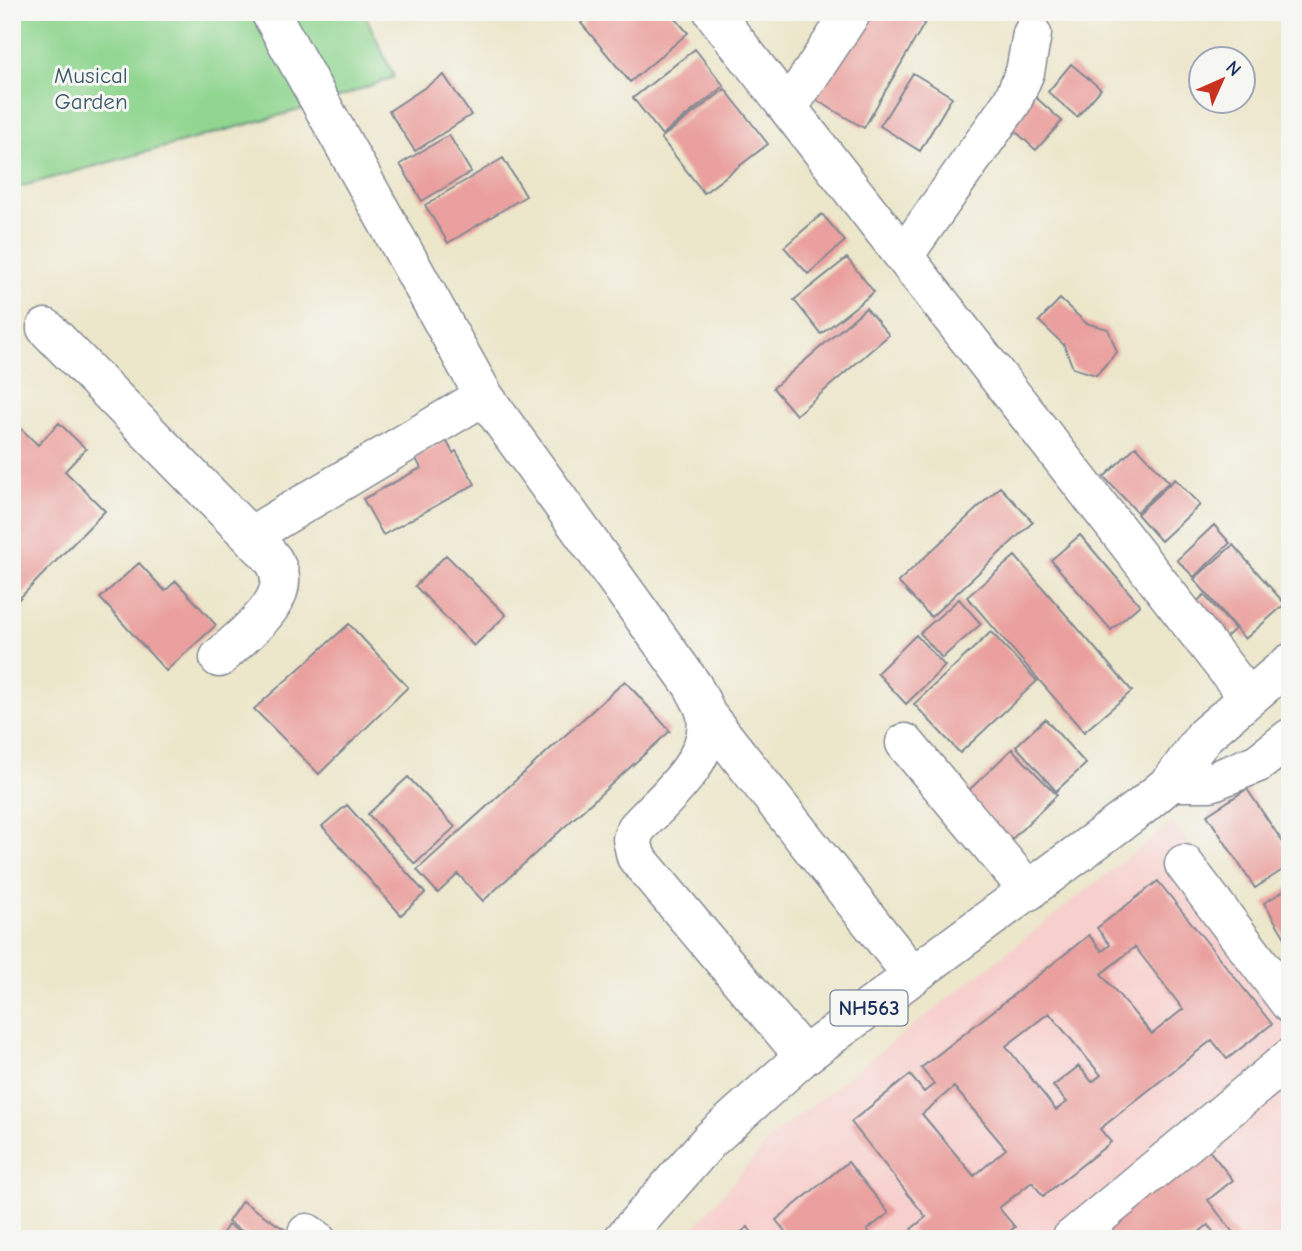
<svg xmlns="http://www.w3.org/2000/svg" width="1302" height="1251" font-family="'Comic Neue',sans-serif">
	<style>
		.built { fill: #f7d0ce }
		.green { fill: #90d690; stroke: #568277; stroke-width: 2 }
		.building { fill: #eaa09e; fill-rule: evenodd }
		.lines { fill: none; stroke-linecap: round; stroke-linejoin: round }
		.minor-casing { stroke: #848a94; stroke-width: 41 }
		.highway-casing { stroke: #848a94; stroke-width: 41 }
		.minor { stroke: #fff; stroke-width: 38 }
		.highway { stroke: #fff; stroke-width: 38 }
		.labels { text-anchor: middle; stroke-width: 6; stroke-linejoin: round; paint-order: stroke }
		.shield { fill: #f6f6f2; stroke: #5d6b8a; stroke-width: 2 }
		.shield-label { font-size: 21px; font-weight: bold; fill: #1b2f5e }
		.park-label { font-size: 23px; fill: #38596a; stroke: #f6f6f2 }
	</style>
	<rect width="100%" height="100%" fill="#f6f6f2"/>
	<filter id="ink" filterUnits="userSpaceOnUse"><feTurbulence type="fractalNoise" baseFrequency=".0143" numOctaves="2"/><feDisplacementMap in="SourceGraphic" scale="14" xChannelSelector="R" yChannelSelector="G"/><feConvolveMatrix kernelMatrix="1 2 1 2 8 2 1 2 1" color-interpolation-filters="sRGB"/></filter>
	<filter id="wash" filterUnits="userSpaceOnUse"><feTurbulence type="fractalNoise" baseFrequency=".00686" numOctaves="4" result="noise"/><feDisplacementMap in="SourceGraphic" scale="28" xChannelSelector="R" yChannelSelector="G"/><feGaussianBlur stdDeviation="1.57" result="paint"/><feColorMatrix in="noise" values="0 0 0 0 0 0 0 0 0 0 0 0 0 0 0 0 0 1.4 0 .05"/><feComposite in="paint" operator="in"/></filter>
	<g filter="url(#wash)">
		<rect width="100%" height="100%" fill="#ece6ca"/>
		<!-- built -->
		<path class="built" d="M1173 822 1290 983V1239H684L774 1135Z"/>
		<!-- green -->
		<path class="green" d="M12 12H364L394 77 321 104 12 189Z"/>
		<g id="blocks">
			<!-- building -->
			<path class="building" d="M593 12H670L688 33 630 82 581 23Z
				M860 12H931L864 128 811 97Z
				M695 49 724 86 662 135 633 98Z
				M1071 64 1101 89 1077 117 1048 92Z
				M913 73 952 97 920 151 880 126Z
				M444 75 471 115 415 151 389 111Z
				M725 89 768 144 704 193 661 138Z
				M1031 93 1062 121 1036 150 1005 122Z
				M449 135 471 172 422 201 400 164Z
				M503 158 526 196 448 243 425 205Z
				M822 214 845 241 808 274 784 247Z
				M847 258 874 292 821 334 794 300Z
				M12 287 21 297 12 305Z
				M1060 299 1086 323 1108 329 1117 352 1096 375 1073 368 1064 345 1039 321Z
				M866 308 889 335 796 415 773 388Z
				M12 420 38 445 59 423 86 449 65 471 105 511 12 606Z
				M446 440 453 453 456 451 475 484 383 535 363 499 421 468 415 457Z
				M1136 446 1169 482 1137 512 1104 477Z
				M1175 479 1200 505 1161 541 1137 514Z
				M1000 487 1033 522 931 617 898 582Z
				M1214 525 1230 543 1194 577 1177 560Z
				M1080 535 1140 605 1111 630 1051 560Z
				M1233 545 1285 604 1245 639 1194 579Z
				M446 555 506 615 474 646 415 586Z
				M1015 556 1132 691 1084 732 967 597Z
				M139 563 165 591 176 581 216 625 166 671 100 598Z
				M1204 595 1235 629 1224 639 1193 605Z
				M959 599 981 624 942 658 920 633Z
				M349 624 408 687 319 774 254 709Z
				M991 632 1037 681 960 753 914 704Z
				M916 635 945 666 906 704 877 673Z
				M625 681 670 731 483 901 458 874 438 893 417 870Z
				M1045 719 1086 764 1056 791 1016 746Z
				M1012 749 1057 795 1011 840 966 793Z
				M408 777 455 827 415 864 368 814Z
				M1247 789 1290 853V865L1255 888 1207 815Z
				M347 805 425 893 401 915 322 826Z
				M1158 881 1272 1024 1227 1059 1212 1040 1100 1129 1111 1142 1043 1196 1032 1182 999 1208 1015 1227 1000 1239H919L911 1229 926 1217 851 1122 910 1075 924 1092 934 1084 921 1068 1089 935 1102 951 1110 945 1097 928ZM1135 947 1183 1009 1152 1034 1101 974ZM1049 1013 1101 1075 1092 1082 1079 1066 1053 1086 1067 1102 1056 1110 1006 1046ZM954 1087 1006 1149 974 1176 922 1114Z
				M1290 887V946L1264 903Z
				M1204 1144 1233 1180 1208 1200 1238 1239H1219L1208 1225 1190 1239H1081Z
				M848 1162 889 1213 867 1230 874 1239H791L776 1220Z
				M242 1201 299 1239H254L228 1222Z
				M228 1225 251 1239H219Z
				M748 1227 756 1239H732Z"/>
		</g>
	</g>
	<g filter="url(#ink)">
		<use href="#blocks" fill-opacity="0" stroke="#848a94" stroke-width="2"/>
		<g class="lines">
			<!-- minor casing -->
			<g class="minor-casing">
				<path id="minor" d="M270 12 484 396 693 686C697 695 705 706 706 716 713 761 663 799 636 829L632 839 636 857 804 1056
					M713 12 1248 697
					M788 108 852 12
					M905 254 1012 102 1025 72 1032 34
					M46 328 250 536 484 396
					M219 658C241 636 295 600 276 565 271 554 258 545 250 536
					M706 714 913 976
					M905 743 1029 891
					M1184 864 1290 1004
					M307 1233 316 1239
					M1071 1239 1290 1058"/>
			</g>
			<!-- highway casing -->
			<g class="highway-casing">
				<path id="highway" d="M1171 782H1211L1258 763 1290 738
					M623 1239 710 1140 804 1056 1141 807 1171 782 1205 735 1290 663"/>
			</g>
			<!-- minor -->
			<use href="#minor" class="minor"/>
			<!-- highway -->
			<use href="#highway" class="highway"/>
		</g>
	</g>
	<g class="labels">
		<!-- shield labels -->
		<rect class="shield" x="830.5" y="990.5" width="77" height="35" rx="5"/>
		<g class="shield-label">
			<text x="869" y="1015">NH563</text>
		</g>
		<!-- park labels -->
		<g class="park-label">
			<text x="91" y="83">Musical<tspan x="91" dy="26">Garden</tspan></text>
		</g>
	</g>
	<!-- margin -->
	<rect width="1302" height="1251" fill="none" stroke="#f6f6f2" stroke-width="42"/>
	<!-- north arrow -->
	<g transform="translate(1222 80) rotate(45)"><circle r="33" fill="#f6f6f2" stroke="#9ea6b7" stroke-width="2"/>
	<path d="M0-5L12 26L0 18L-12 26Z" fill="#c8321e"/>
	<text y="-10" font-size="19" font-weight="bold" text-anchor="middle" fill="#1b2f5e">N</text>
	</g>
</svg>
